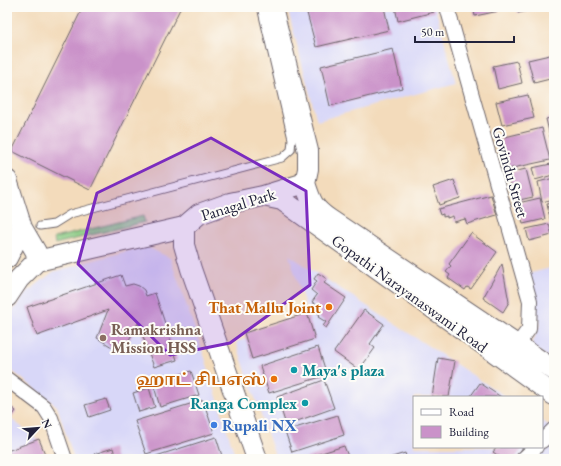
<svg xmlns="http://www.w3.org/2000/svg" width="561" height="466" font-family="'EB Garamond','Noto Serif Tamil',serif">
	<style>
		.built { fill: #d8d7f8 }
		.green { fill: #88c880; stroke: #55755e }
		.building { fill: #ca92c9 }
		.lines { fill: none; stroke-linecap: round; stroke-linejoin: round }
		.service-casing { stroke: #6b6368; stroke-width: 9 }
		.minor-casing { stroke: #6b6368; stroke-width: 16 }
		.secondary-casing { stroke: #6b6368; stroke-width: 22 }
		.service { stroke: #fff; stroke-width: 7 }
		.minor { stroke: #fff; stroke-width: 14 }
		.secondary { stroke: #fff; stroke-width: 20 }
		.marked { fill: #7b2cbf; fill-opacity: 0.2; stroke: #7b2cbf; stroke-width: 3; stroke-linejoin: round }
		.food-dot { fill: #e8710a; stroke: #fdfcf7; stroke-width: 1.5 }
		.education-dot { fill: #8d6e63; stroke: #fdfcf7; stroke-width: 1.5 }
		.culture-dot { fill: #0f9aa8; stroke: #fdfcf7; stroke-width: 1.5 }
		.shop-dot { fill: #3f7fe0; stroke: #fdfcf7; stroke-width: 1.5 }
		.labels { text-anchor: middle; stroke-width: 4; stroke-linejoin: round; paint-order: stroke }
		.street-label { font-size: 16px; fill: #22223b; stroke: #fdfcf7 }
		.food-label { font-size: 16px; font-weight: bold; fill: #c56008; stroke: #fdfcf7; text-anchor: end }
		.education-label { font-size: 16px; font-weight: bold; fill: #785e54; stroke: #fdfcf7; text-anchor: start }
		.culture-label { font-size: 16px; font-weight: bold; fill: #0d838f; stroke: #fdfcf7; text-anchor: start }
		.shop-label { font-size: 16px; font-weight: bold; fill: #366cbe; stroke: #fdfcf7; text-anchor: start }
	</style>
	<rect width="100%" height="100%" fill="#fdfcf7"/>
	<filter id="ink" filterUnits="userSpaceOnUse"><feTurbulence type="fractalNoise" baseFrequency=".025" numOctaves="2"/><feDisplacementMap in="SourceGraphic" scale="8" xChannelSelector="R" yChannelSelector="G"/><feConvolveMatrix kernelMatrix="1 2 1 2 8 2 1 2 1" color-interpolation-filters="sRGB"/></filter>
	<filter id="wash" filterUnits="userSpaceOnUse"><feTurbulence type="fractalNoise" baseFrequency=".012" numOctaves="4" result="noise"/><feDisplacementMap in="SourceGraphic" scale="16" xChannelSelector="R" yChannelSelector="G"/><feGaussianBlur stdDeviation="0.9" result="paint"/><feColorMatrix in="noise" values="0 0 0 0 0 0 0 0 0 0 0 0 0 0 0 0 0 1.4 0 .05"/><feComposite in="paint" operator="in"/></filter>
	<g filter="url(#wash)">
		<rect width="100%" height="100%" fill="#f3dbbb"/>
		<!-- built -->
		<path class="built" d="M287 7H435L456 83 317 121Z
			M145 246 170 258 205 358 236 459H74L57 406 7 367V319L26 293 53 272Z
			M289 255 506 397H414V447H542V421L554 429V459H276L236 342 309 318Z
			M554 267V362L531 346 540 324 528 274Z
			M7 416 35 437 43 459H7Z"/>
		<!-- green -->
		<path class="green" d="M143 216 145 222 55 244 54 238Z"/>
		<g id="blocks">
			<!-- building -->
			<path class="building" d="M83 7H181L90 190 12 151Z
				M332 7H384L389 30 316 47 307 13Z
				M395 7H433L434 12 398 21Z
				M473 7H498L499 11 475 16Z
				M516 7H543V8L518 13Z
				M393 49 402 88 330 106 321 66Z
				M554 54V78L534 83 528 60Z
				M517 61 522 83 498 89 493 66Z
				M528 95 534 118 502 125 496 102Z
				M554 117V149H553L546 119Z
				M542 128 550 160 508 169 501 138Z
				M551 164 553 175 535 180 532 168Z
				M526 169 533 197 515 201 508 173Z
				M554 178V199L542 202 538 182Z
				M454 180 460 198 439 205 433 187Z
				M491 195 497 215 467 224 465 219 454 222 453 216 447 218V216L443 217V214L440 215 438 209Z
				M540 198 545 219 523 224 518 203Z
				M554 203V233H553L547 204Z
				M549 224 552 235 529 241 526 229Z
				M471 233 497 252 471 289 467 287 465 290 448 278 450 275 446 272 451 266 449 264Z
				M502 264 509 302 503 312 483 298Z
				M318 273 327 279 324 283 346 298 326 328 323 326 326 322 318 317 320 315 314 310 317 305 312 302 317 295 311 290 317 281 314 279Z
				M121 275 125 286 133 284 139 286 144 290 146 296 155 293 177 360 154 367 138 323 122 353 97 338 108 310 37 336 27 307Z
				M364 310 384 324 370 344 375 348 359 370 334 352Z
				M307 313 315 339 252 359 244 333Z
				M318 347 327 375 269 393 260 366Z
				M438 358 455 361 449 397H432Z
				M191 371 199 395 160 407 153 383Z
				M324 380 334 408 286 425 277 397Z
				M480 383 501 397H470Z
				M149 388 155 407 139 412 133 393Z
				M106 399 110 410 89 417 85 405Z
				M203 400 214 433 146 454 135 421Z
				M7 404 16 411 7 423Z
				M338 415 344 435 292 452 285 431Z
				M216 437 223 459H157L156 456Z
				M39 439 47 459H7V451Z
				M344 446 349 459H303Z
				M497 447H523L515 459H503L493 452Z
				M113 448 116 459H96L94 454Z
				M405 453 407 459H386Z"/>
		</g>
	</g>
	<g filter="url(#ink)">
		<use href="#blocks" fill-opacity="0" stroke="#6b6368" stroke-width="1"/>
		<g class="lines">
			<!-- service casing -->
			<g class="service-casing">
				<path id="service" d="M40 226 54 224 70 214 282 158 291 150 292 139 261 7"/>
			</g>
			<!-- minor casing -->
			<g class="minor-casing">
				<path id="minor" d="M447 7 530 301 529 329 517 345
					M7 379 44 407 51 418 65 459
					M542 441 554 429
					M523 459 536 447"/>
			</g>
			<!-- secondary casing -->
			<g class="secondary-casing">
				<path id="secondary" d="M272 7 308 151V169L305 183
					M7 180 22 228 36 252 37 261
					M305 183C311 202 313 208 329 219L554 370
					M263 196 282 200 554 395
					M184 227V245L191 269 257 459
					M7 258 22 228
					M37 261 184 227 199 214 230 203 263 196 305 183
					M7 297 19 279 37 261"/>
			</g>
			<!-- service -->
			<use href="#service" class="service"/>
			<!-- minor -->
			<use href="#minor" class="minor"/>
			<!-- secondary -->
			<use href="#secondary" class="secondary"/>
		</g>
	</g>
	<!-- marked area -->
	<path class="marked" d="M211 138 306 191 310 285 230 343 170 355 78 264 97 193Z"/>
	<!-- markers -->
	<g class="food-dot">
		<circle cx="329" cy="307" r="4"/>
		<circle cx="274" cy="379" r="4"/>
	</g>
	<circle class="education-dot" cx="103" cy="338" r="4"/>
	<g class="culture-dot">
		<circle cx="294" cy="370" r="4"/>
		<circle cx="305" cy="403" r="4"/>
	</g>
	<circle class="shop-dot" cx="214" cy="425" r="4"/>
	<g class="labels">
		<!-- street labels -->
		<g class="street-label">
			<text transform="translate(511 172) rotate(74)" y="6">Govindu Street</text>
			<text transform="translate(238 204) rotate(-17)" y="6">Panagal Park</text>
			<text transform="translate(410 293) rotate(36)" y="6">Gopathi Narayanaswami Road</text>
		</g>
		<!-- food labels -->
		<g class="food-label">
			<text x="321" y="313">That Mallu Joint</text>
			<text x="266" y="385">ஹாட் சிபஎஸ்</text>
		</g>
		<!-- education labels -->
		<g class="education-label">
			<text x="111" y="335">Ramakrishna<tspan x="111" dy="18">Mission HSS</tspan></text>
		</g>
		<!-- culture labels -->
		<g class="culture-label">
			<text x="302" y="376">Maya's plaza</text>
			<text x="297" y="409" text-anchor="end">Ranga Complex</text>
		</g>
		<!-- shop labels -->
		<g class="shop-label">
			<text x="222" y="431">Rupali NX</text>
		</g>
	</g>
	<!-- margin -->
	<rect width="561" height="466" fill="none" stroke="#fdfcf7" stroke-width="24"/>
	<!-- legend -->
	<rect x="413" y="396" width="130" height="52" fill="#fdfcf7" stroke="#a5a5ac"/>
	<rect x="421" y="409" width="20" height="6" fill="#ffffff" stroke="#a5a5ac"/>
	<text x="449" y="416" font-size="12" fill="#22223b">Road</text>
	<rect x="421" y="426" width="20" height="12" fill="#ca92c9" stroke="#a5a5ac"/>
	<text x="449" y="436" font-size="12" fill="#22223b">Building</text>
	<!-- north arrow -->
	<g transform="translate(38 428) rotate(64)" stroke="#fdfcf7" stroke-width="3" paint-order="stroke">
	<path d="M0-3L7 15L0 10L-7 15Z" fill="#22223b"/>
	<text y="-6" font-size="11" font-weight="bold" text-anchor="middle" fill="#22223b">N</text>
	</g>
	<!-- scale -->
	<path d="M415 36v6h99v-6" fill="none" stroke="#22223b" stroke-width="2"/>
	<text x="421" y="36" font-size="12" fill="#22223b" stroke="#fdfcf7" stroke-width="3" paint-order="stroke">50 m</text>
</svg>
